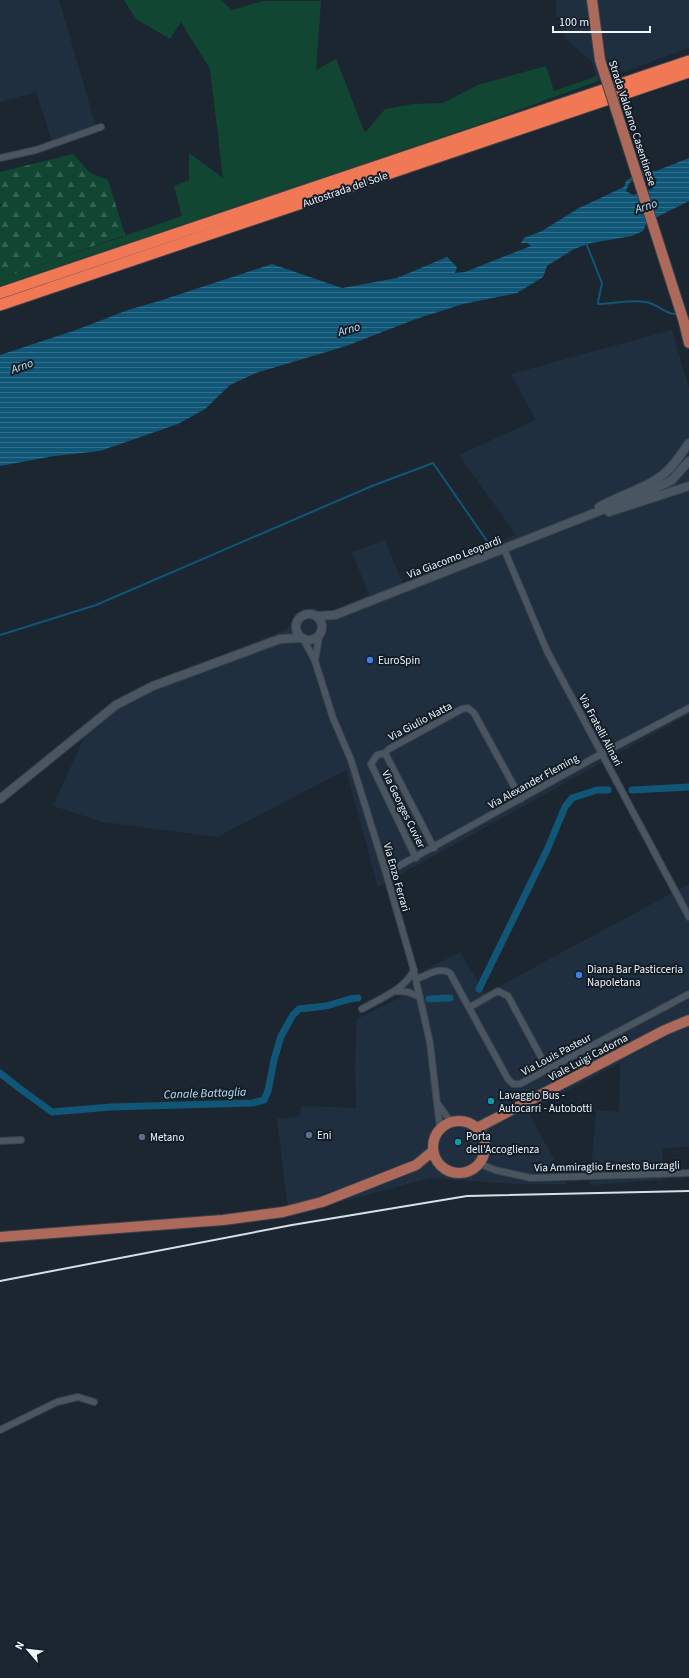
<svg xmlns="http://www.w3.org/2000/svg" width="689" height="1678" font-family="'Source Sans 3',sans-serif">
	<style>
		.built { fill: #202f3f }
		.grass { fill: #114732 }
		.forest { fill: url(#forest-firs) }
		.water { fill: url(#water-rules); fill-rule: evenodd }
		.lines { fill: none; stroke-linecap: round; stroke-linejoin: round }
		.stream { stroke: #105677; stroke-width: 2 }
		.canal { stroke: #105677; stroke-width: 7 }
		.minor-casing { stroke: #39424b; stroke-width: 8 }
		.tertiary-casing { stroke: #39424b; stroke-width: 10 }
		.primary-casing { stroke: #39424b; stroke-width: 12 }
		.motorway-casing { stroke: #39424b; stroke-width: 13 }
		.minor { stroke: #495561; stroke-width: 6 }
		.tertiary { stroke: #495561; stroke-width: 8 }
		.primary { stroke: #ad6a5a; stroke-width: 10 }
		.motorway { stroke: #f07855; stroke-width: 11 }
		.rail { stroke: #d8e0e7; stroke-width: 2 }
		.primary-bridge-casing { stroke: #39424b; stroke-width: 12; stroke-linecap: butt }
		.primary-bridge { stroke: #ad6a5a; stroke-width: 10 }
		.shop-dot { fill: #3f7fe0; stroke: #131d27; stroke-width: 1.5 }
		.culture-dot { fill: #0f9aa8; stroke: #131d27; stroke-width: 1.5 }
		.service-dot { fill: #5c6f8a; stroke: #131d27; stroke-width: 1.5 }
		.labels { text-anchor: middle; stroke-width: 4; stroke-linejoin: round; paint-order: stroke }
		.street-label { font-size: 11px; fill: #eef5fc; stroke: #131d27 }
		.poi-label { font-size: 11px; fill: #eef5fc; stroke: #131d27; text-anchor: start }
		.water-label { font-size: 12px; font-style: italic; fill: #b8e0f9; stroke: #131d27 }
	</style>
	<defs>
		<pattern id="forest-firs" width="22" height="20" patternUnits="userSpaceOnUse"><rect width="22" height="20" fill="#114732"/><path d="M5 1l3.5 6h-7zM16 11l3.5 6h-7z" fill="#346251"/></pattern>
		<pattern id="water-rules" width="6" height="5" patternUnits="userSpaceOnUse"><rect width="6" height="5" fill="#105677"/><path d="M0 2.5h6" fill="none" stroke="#336f8b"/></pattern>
	</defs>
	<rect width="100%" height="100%" fill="#1c2631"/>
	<!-- built -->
	<path class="built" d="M0 0H59L96 126 52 142 36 92 0 102Z
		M557 0H689V48L598 81 592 62 566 39 556 12Z
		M672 330 689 389V714L378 887 346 770 217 837 103 822 53 806 93 718 113 702 144 686 287 629 295 614 313 607 325 614 369 595 352 552 385 540 403 584 516 535 459 455 536 420 511 374Z
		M689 884V1147L663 1148 662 1180 590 1185 596 1110 619 1112 620 1063 528 1111 567 1184H512L430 1178 289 1216 277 1119 300 1116 301 1106 356 1108 355 1065 357 1019 401 997 407 979 460 952 485 994Z"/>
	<!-- grass -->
	<path class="grass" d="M124 0H221L232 10 263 1H321L316 70 336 59 365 133 385 109 413 104 443 103 478 85 546 66 554 91 597 76 598 81 481 124 0 286V279L182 216 174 186 189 180V153L223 178 210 69 181 22 170 39 136 19Z"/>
	<!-- forest -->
	<path class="forest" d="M73 154 90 173 108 180 125 235 0 279V206H2L0 202V172Z"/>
	<!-- water -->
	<path class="water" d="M689 158V201L647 222 643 231 632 236 591 243 574 249 547 266 543 277 517 293 463 304 416 319 346 346 256 373 230 385 205 409 178 424 100 451 54 456 0 466V355L76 330 128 310 159 301 272 264 342 288 397 278 447 257 457 267 455 273 465 272 531 246 528 243H521L524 238 542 231 579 208 624 187 626 181 642 170 656 171ZM648 175 657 179 652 189 633 195 626 191 630 182Z"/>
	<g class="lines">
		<!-- stream -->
		<path class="stream" d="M586 243 602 283 598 302V304C614 304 630 299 646 302 658 304 666 315 677 314
			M0 635 96 605 372 486 433 463 487 541"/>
		<!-- canal -->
		<path class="canal" d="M632 790 689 787
			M479 989 547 850 565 807 572 798 597 790H608
			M429 999 450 998
			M0 1073 19 1088 52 1112 111 1107 253 1103 264 1100 268 1091 274 1060 281 1036 293 1015 299 1009 326 1006 350 999 358 998"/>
		<!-- minor casing -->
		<g class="minor-casing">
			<path id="minor" d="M0 158 36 150 101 127
				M504 549 547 651 689 917
				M304 640 315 661 333 718 351 760 386 873 413 967 430 1043 440 1129
				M315 661 319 637
				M385 753 434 848
				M416 858 371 764 377 755 385 753 389 749 462 709 468 708 474 713 521 799
				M386 873 603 753 689 708
				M416 979C427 976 439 966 450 973L508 1079 513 1084H520L689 994
				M395 991 408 992 420 997
				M470 1007 498 991 508 996 548 1070
				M362 1009C381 998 404 990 414 970
				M438 1104 451 1122
				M0 1141 21 1140
				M480 1164 495 1170 531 1178 689 1173
				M0 1430 57 1402 78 1397 94 1402"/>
		</g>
		<!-- tertiary casing -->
		<g class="tertiary-casing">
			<path id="tertiary" d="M599 507C620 494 653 487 670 468 677 461 683 451 689 443
				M609 512 689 486
				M296 627a13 13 0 1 1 26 0a13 13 0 1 1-26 0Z
				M317 616 335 615 653 490 672 480 689 461
				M0 799 116 705 153 686 280 639 300 638"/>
		</g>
		<!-- primary casing -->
		<g class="primary-casing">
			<path id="primary" d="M592 0 600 60
				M684 322 689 343
				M433 1147a26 26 0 1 1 52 0a26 26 0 1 1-52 0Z
				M477 1128 665 1030 689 1020
				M0 1237 223 1220 283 1212 322 1202 416 1165 433 1151"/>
		</g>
		<!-- motorway casing -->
		<g class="motorway-casing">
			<path id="motorway" d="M0 293 689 61
				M0 305 689 72"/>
		</g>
		<!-- minor -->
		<use href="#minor" class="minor"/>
		<!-- tertiary -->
		<use href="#tertiary" class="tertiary"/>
		<!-- primary -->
		<use href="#primary" class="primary"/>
		<!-- motorway -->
		<use href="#motorway" class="motorway"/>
		<!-- rail -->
		<path class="rail" d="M0 1281 292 1225 467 1196 689 1191"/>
		<!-- primary-bridge casing -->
		<g class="primary-bridge-casing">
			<path id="primary-bridge" d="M600 60 684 322"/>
		</g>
		<!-- primary-bridge -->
		<use href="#primary-bridge" class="primary-bridge"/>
	</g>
	<!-- markers -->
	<g class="shop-dot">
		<circle cx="370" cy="660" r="4"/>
		<circle cx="579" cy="975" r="4"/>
	</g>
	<g class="culture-dot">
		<circle cx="491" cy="1101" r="4"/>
		<circle cx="458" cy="1142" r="4"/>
	</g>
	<g class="service-dot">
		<circle cx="309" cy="1135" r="4"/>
		<circle cx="142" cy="1137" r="4"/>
	</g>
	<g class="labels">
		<!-- street labels -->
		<g class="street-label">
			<text transform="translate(633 123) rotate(72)" y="4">Strada Valdarno Casentinese</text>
			<text transform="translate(345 189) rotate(-19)" y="4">Autostrada del Sole</text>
			<text transform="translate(454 557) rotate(-21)" y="4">Via Giacomo Leopardi</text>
			<text transform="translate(420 721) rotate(-28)" y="4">Via Giulio Natta</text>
			<text transform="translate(601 730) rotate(62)" y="4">Via Fratelli Alinari</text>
			<text transform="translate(533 781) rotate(-29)" y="4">Via Alexander Fleming</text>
			<text transform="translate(404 809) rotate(64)" y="4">Via Georges Cuvier</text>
			<text transform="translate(397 877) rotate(74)" y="4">Via Enzo Ferrari</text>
			<text transform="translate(556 1054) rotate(-28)" y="4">Via Louis Pasteur</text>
			<text transform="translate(588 1057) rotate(-28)" y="4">Viale Luigi Cadorna</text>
			<text transform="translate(607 1166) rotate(-1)" y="4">Via Ammiraglio Ernesto Burzagli</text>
		</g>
		<!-- poi labels -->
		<g class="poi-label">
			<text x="378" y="664">EuroSpin</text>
			<text x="587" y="973">Diana Bar Pasticceria<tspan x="587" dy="13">Napoletana</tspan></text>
			<text x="499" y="1099">Lavaggio Bus -<tspan x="499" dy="13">Autocarri - Autobotti</tspan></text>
			<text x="317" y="1139">Eni</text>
			<text x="466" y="1140">Porta<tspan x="466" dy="13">dell'Accoglienza</tspan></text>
			<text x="150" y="1141">Metano</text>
		</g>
		<!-- water labels -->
		<g class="water-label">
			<text transform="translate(646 206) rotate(-18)" y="4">Arno</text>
			<text transform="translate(349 329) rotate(-16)" y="4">Arno</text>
			<text transform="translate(22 366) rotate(-20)" y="4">Arno</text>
			<text transform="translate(205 1093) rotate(-2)" y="4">Canale Battaglia</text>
		</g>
	</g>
	<!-- north arrow -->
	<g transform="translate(28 1650) rotate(298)" stroke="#131d27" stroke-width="3" paint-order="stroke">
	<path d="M0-3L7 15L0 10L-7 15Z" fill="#eef5fc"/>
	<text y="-6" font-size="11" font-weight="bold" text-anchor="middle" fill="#eef5fc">N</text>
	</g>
	<!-- scale -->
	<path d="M553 26v6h97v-6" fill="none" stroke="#eef5fc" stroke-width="2"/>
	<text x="559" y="26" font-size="12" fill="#eef5fc" stroke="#131d27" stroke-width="3" paint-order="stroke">100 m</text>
</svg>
